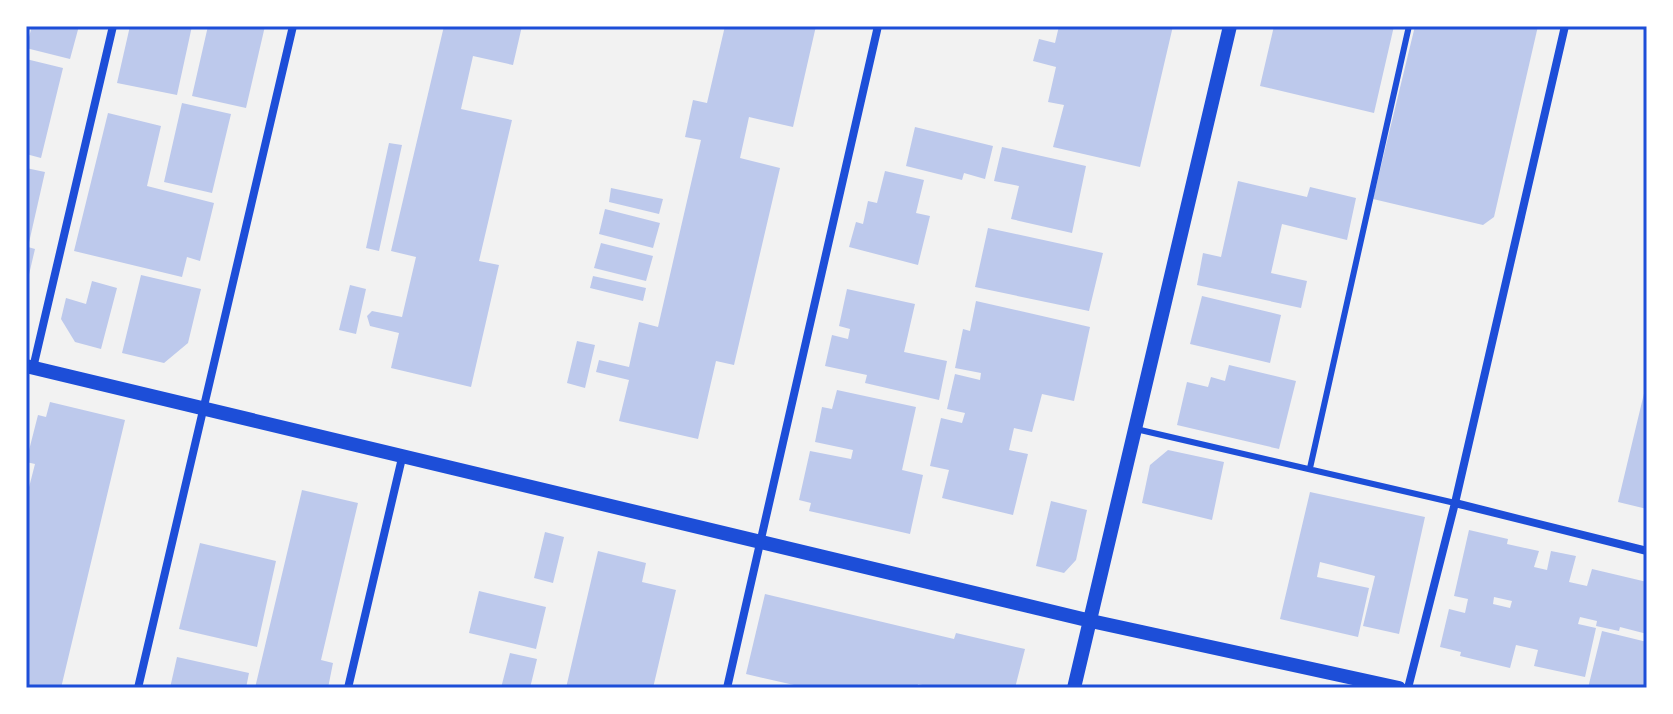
<svg xmlns="http://www.w3.org/2000/svg" width="1673" height="714" font-family="Poppins,sans-serif">
	<style>
		.building { fill: #bdc9ec; fill-rule: evenodd }
		.lines { fill: none; stroke-linecap: round; stroke-linejoin: round }
		.service { stroke: #1d4ed8; stroke-width: 6 }
		.minor { stroke: #1d4ed8; stroke-width: 8 }
		.tertiary { stroke: #1d4ed8; stroke-width: 14 }
		.neatline { fill: none; stroke: #1d4ed8; stroke-width: 3 }
	</style>
	<rect width="100%" height="100%" fill="#f2f2f2"/>
	<!-- building -->
	<path class="building" d="M32 26H79L70 59 26 48Z
		M130 26H192L177 95 117 83Z
		M208 26H265L246 108 192 96Z
		M444 26H522L513 65 473 56 461 109 512 120 479 261 499 265 471 387 391 368 399 333 370 326 367 316 372 311 402 317 416 257 391 251Z
		M725 26H816L793 127 749 117 740 158 780 168 734 365 716 361 698 439 619 421 629 380 596 372 599 360 629 367 639 322 658 327 701 140 685 137 693 100 707 103Z
		M1059 26H1173L1140 167 1053 147 1064 105 1048 102 1056 67 1033 61 1039 39 1055 43Z
		M1274 26H1394L1374 113 1260 86Z
		M1415 26H1538L1494 217 1483 225 1373 199Z
		M26 59 63 68 41 158 26 154Z
		M182 103 231 114 212 193 164 182Z
		M108 113 161 126 147 186 214 203 200 261 187 257 182 277 74 251Z
		M915 127 993 146 985 179 964 173 962 180 906 166Z
		M389 143 402 145 379 251 366 248Z
		M1002 147 1086 166 1072 233 1011 219 1019 186 994 181Z
		M26 168 45 172 28 247 35 249 27 283Z
		M885 171 924 180 916 213 930 216 918 265 849 247 856 222 863 224 868 201 877 203Z
		M1238 181 1307 197 1310 187 1356 198 1347 240 1282 224 1271 273 1307 281 1301 308 1197 285 1203 253 1221 257Z
		M611 188 663 199 659 214 609 202Z
		M605 209 660 223 653 248 599 234Z
		M988 228 1103 253 1089 311 975 287Z
		M601 243 653 256 646 281 594 268Z
		M141 275 201 289 188 343 164 363 122 353Z
		M593 276 646 288 643 301 590 288Z
		M92 281 117 288 101 349 75 342 61 319 66 298 86 304Z
		M350 285 366 289 356 334 339 330Z
		M847 289 915 304 904 352 947 361 939 400 865 383 867 375 825 366 832 335 848 339 850 329 839 326Z
		M1202 296 1281 315 1270 363 1190 344Z
		M976 301 1090 327 1074 401 1042 394 1032 432 1014 428 1009 450 1028 454 1013 515 942 498 949 470 930 466 941 418 962 423 965 413 947 409 955 374 980 380 981 373 955 368 963 329 970 331Z
		M577 341 595 345 585 388 567 383Z
		M1229 365 1296 381 1279 449 1177 425 1187 382 1208 387 1211 377 1225 381Z
		M1646 385 1647 386V509L1618 502Z
		M837 390 916 407 902 470 923 475 910 534 809 511 811 503 799 500 810 451 851 459 853 450 815 442 822 407 832 409Z
		M50 402 125 420 61 688H26V499L35 464 26 462 38 415 46 417Z
		M1168 450 1224 462 1212 520 1142 503 1150 465Z
		M302 490 358 503 321 660 333 663 328 688H255Z
		M1310 492 1425 517 1399 634 1363 626 1375 576 1320 562 1317 577 1369 588 1358 637 1280 619Z
		M1051 501 1087 510 1076 560 1064 573 1036 566Z
		M1469 530 1508 539 1507 544 1539 551 1534 567 1547 570 1551 551 1576 556 1569 582 1587 586 1592 569 1647 582V634L1620 627 1619 631 1596 626 1597 621 1580 617 1578 624 1596 628 1585 677 1534 666 1538 650 1516 645 1510 668 1460 656 1461 652 1440 647 1449 609 1465 613 1468 599 1454 596ZM1494 597 1512 601 1510 608 1493 604Z
		M545 532 564 537 553 583 534 578Z
		M200 543 276 561 257 647 179 629Z
		M598 551 646 563 642 582 676 590 653 688H566Z
		M479 591 546 607 536 649 469 633Z
		M765 594 954 639 956 633 1025 649 1015 688H936L918 684 917 688H793L794 685 746 674Z
		M1602 631 1647 642V688H1588Z
		M510 653 537 659 530 688H501Z
		M177 657 249 673 246 688H170Z"/>
	<g class="lines">
		<!-- service -->
		<path class="service" d="M1136 429 1455 503
			M1310 468 1409 26"/>
		<!-- minor -->
		<path class="minor" d="M33 368 113 26
			M1455 503 1647 551
			M138 688 293 26
			M348 688 402 458
			M727 688 878 26
			M1408 688 1455 503 1565 26"/>
		<!-- tertiary -->
		<path class="tertiary" d="M26 366 1091 621 1399 688
			M1074 688 1230 26"/>
	</g>
	<!-- border -->
	<rect width="1673" height="714" fill="none" stroke="#ffffff" stroke-width="56"/>
	<rect x="28" y="28" width="1617" height="658" class="neatline"/>
</svg>
